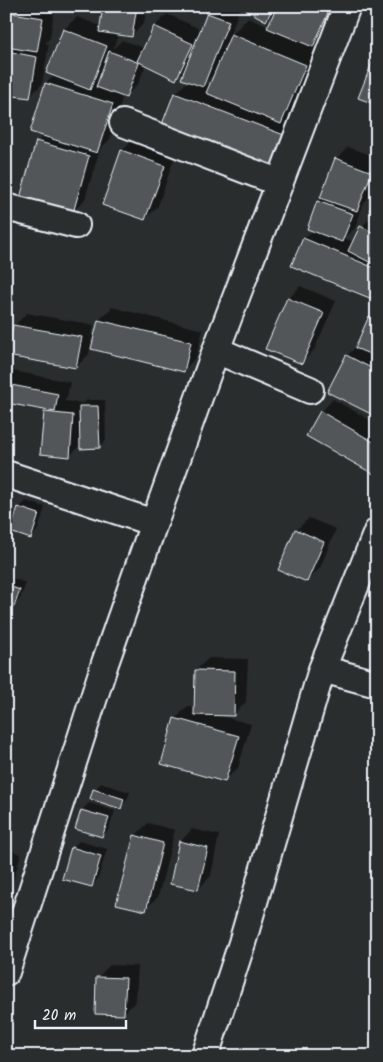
<svg xmlns="http://www.w3.org/2000/svg" width="383" height="1062" font-family="Kalam,sans-serif">
	<style>
		.shadow { fill: #0007; fill-rule: evenodd }
		.building { fill: #535759; stroke: #e8f1f8 }
		.lines { fill: none; stroke-linecap: round; stroke-linejoin: round }
		.minor-casing { stroke: #e8f1f8; stroke-width: 30 }
		.minor { stroke: #2a2d2e; stroke-width: 26 }
	</style>
	<rect width="100%" height="100%" fill="#2a2d2e"/>
	<filter id="ink" filterUnits="userSpaceOnUse"><feTurbulence type="fractalNoise" baseFrequency=".02" numOctaves="2"/><feDisplacementMap in="SourceGraphic" scale="10" xChannelSelector="R" yChannelSelector="G"/><feConvolveMatrix kernelMatrix="1 2 1 2 8 2 1 2 1" color-interpolation-filters="sRGB"/></filter>
	<g filter="url(#ink)">
		<!-- shadow -->
		<path class="shadow" d="M6 6H55L50 38 45 43 49 44 42 84 29 97 6 93Z
			M104 6H160L155 11 147 7 144 23 131 36 119 34 113 49 122 40 144 48 155 26 167 14 202 30 208 14 216 6H234L240 8 229 37 248 18 269 27 277 9 266 20 241 6H337L326 33 314 45 321 48 297 106 288 115 299 119 286 152 270 168 175 94 189 80 188 66 175 78 146 64 138 84 126 96H123L110 139 100 149 85 199 73 212 38 141 44 135 46 83 55 75 64 29 77 17 101 26ZM216 72 211 85 205 83Z
			M135 138 176 153 158 206 145 219 122 151Z
			M348 147 377 157V177L369 197 364 203 355 228 344 238 354 242 361 227 376 213 377 201V300L304 239 313 230 318 202 322 198 336 159Z
			M300 286 336 301 314 350 302 363 288 299Z
			M112 307 203 330 196 357 184 370 92 348 99 320Z
			M377 311V416L347 356 358 344 370 317Z
			M27 313 94 325 89 354 76 367 14 326Z
			M14 371 70 382 67 398 64 401 84 403 87 400H105L106 440 99 447 81 444 70 456 45 413 48 409 6 401V378Z
			M333 399 377 424V472L321 412Z
			M26 501 45 507 38 530 31 537 19 508Z
			M309 518 336 529 320 568 307 581 296 530Z
			M6 576 26 583 20 599 14 606 6 603Z
			M209 658 248 659 246 702 233 715 221 716 251 724 238 768 225 780 175 719 188 706 195 708 196 670Z
			M101 783 130 792 127 800 120 807 94 790Z
			M89 803 115 811 109 829 102 836 77 828 82 810Z
			M148 823 175 830 158 897 145 909 135 836Z
			M192 829 219 835 211 876 198 889 180 842Z
			M79 841 107 849 98 879 92 886 72 848Z
			M6 849 21 854 6 905V882L12 861 10 860 6 873Z
			M110 965 138 966 136 1001 123 1014 97 978Z
			M328 1053 358 1055V1056H325Z"/>
		<!-- building -->
		<path class="building" d="M22 6H44V10Z
			M103 6H137L132 37 99 32Z
			M142 6H159L155 13Z
			M239 6H274L266 21Z
			M277 6H331L313 47 267 28Z
			M6 12 43 18 37 52 6 47Z
			M207 13 229 21 203 87 181 79Z
			M154 26 193 44 176 80 137 61Z
			M63 29 107 46 90 90 46 73Z
			M231 34 306 65 281 124 206 93Z
			M377 50V105L358 98Z
			M6 51 37 57 30 98 6 95Z
			M109 51 139 63 126 98 96 87Z
			M45 83 113 104 97 153 30 132Z
			M174 93 284 135 270 170 161 127Z
			M36 141 89 156 73 213 20 198Z
			M121 150 165 166 145 220 102 205Z
			M335 158 372 172 357 211 320 198Z
			M377 199V215L369 210Z
			M317 201 353 214 342 242 307 229Z
			M360 226 377 234V266L348 251Z
			M303 238 377 269V301L291 266Z
			M287 298 324 313 302 364 265 349Z
			M369 316 377 320V357L355 348Z
			M98 320 191 342 184 372 91 349Z
			M13 325 82 337 76 368 7 356Z
			M346 355 377 371V417L327 392Z
			M6 384 58 394 55 412 6 403Z
			M79 406H98L100 448 80 449Z
			M320 411 377 444V472L375 475 306 436Z
			M44 412 73 415 70 457 40 454Z
			M18 507 39 514 31 539 10 532Z
			M295 529 324 542 307 582 278 570Z
			M6 585 20 590 14 607 6 605Z
			M195 670 235 671 234 716 194 715Z
			M174 718 239 736 225 782 161 764Z
			M93 789 124 799 121 809 90 799Z
			M81 810 109 818 102 837 75 829Z
			M134 835 163 843 146 911 116 904Z
			M179 841 208 848 198 890 170 884Z
			M71 847 101 856 92 887 62 879Z
			M96 977 126 978 124 1015 95 1014Z"/>
		<g class="lines">
			<!-- minor casing -->
			<g class="minor-casing">
				<path id="minor" d="M123 123 280 183
					M6 207 76 225
					M216 350 310 390
					M6 474 154 523 216 350 347 6
					M322 669 377 684
					M6 972 105 663 154 523
					M205 1056 242 943 322 669 377 532"/>
			</g>
			<!-- minor -->
			<use href="#minor" class="minor"/>
		</g>
	</g>
	<!-- margin -->
	<rect width="383" height="1062" fill="none" stroke="#2a2d2e" stroke-width="25"/>
	<rect x="12" y="12" width="358" height="1037" fill="none" stroke="#e8f1f8" stroke-width="2" filter="url(#ink)"/>
	<!-- scale -->
	<path d="M35 1020v8h91v-8" fill="none" stroke="#e8f1f8" stroke-width="2.5"/>
	<text x="42" y="1020" font-size="15" fill="#e8f1f8" stroke="#2a2d2e" stroke-width="4" paint-order="stroke">20 m</text>
</svg>
